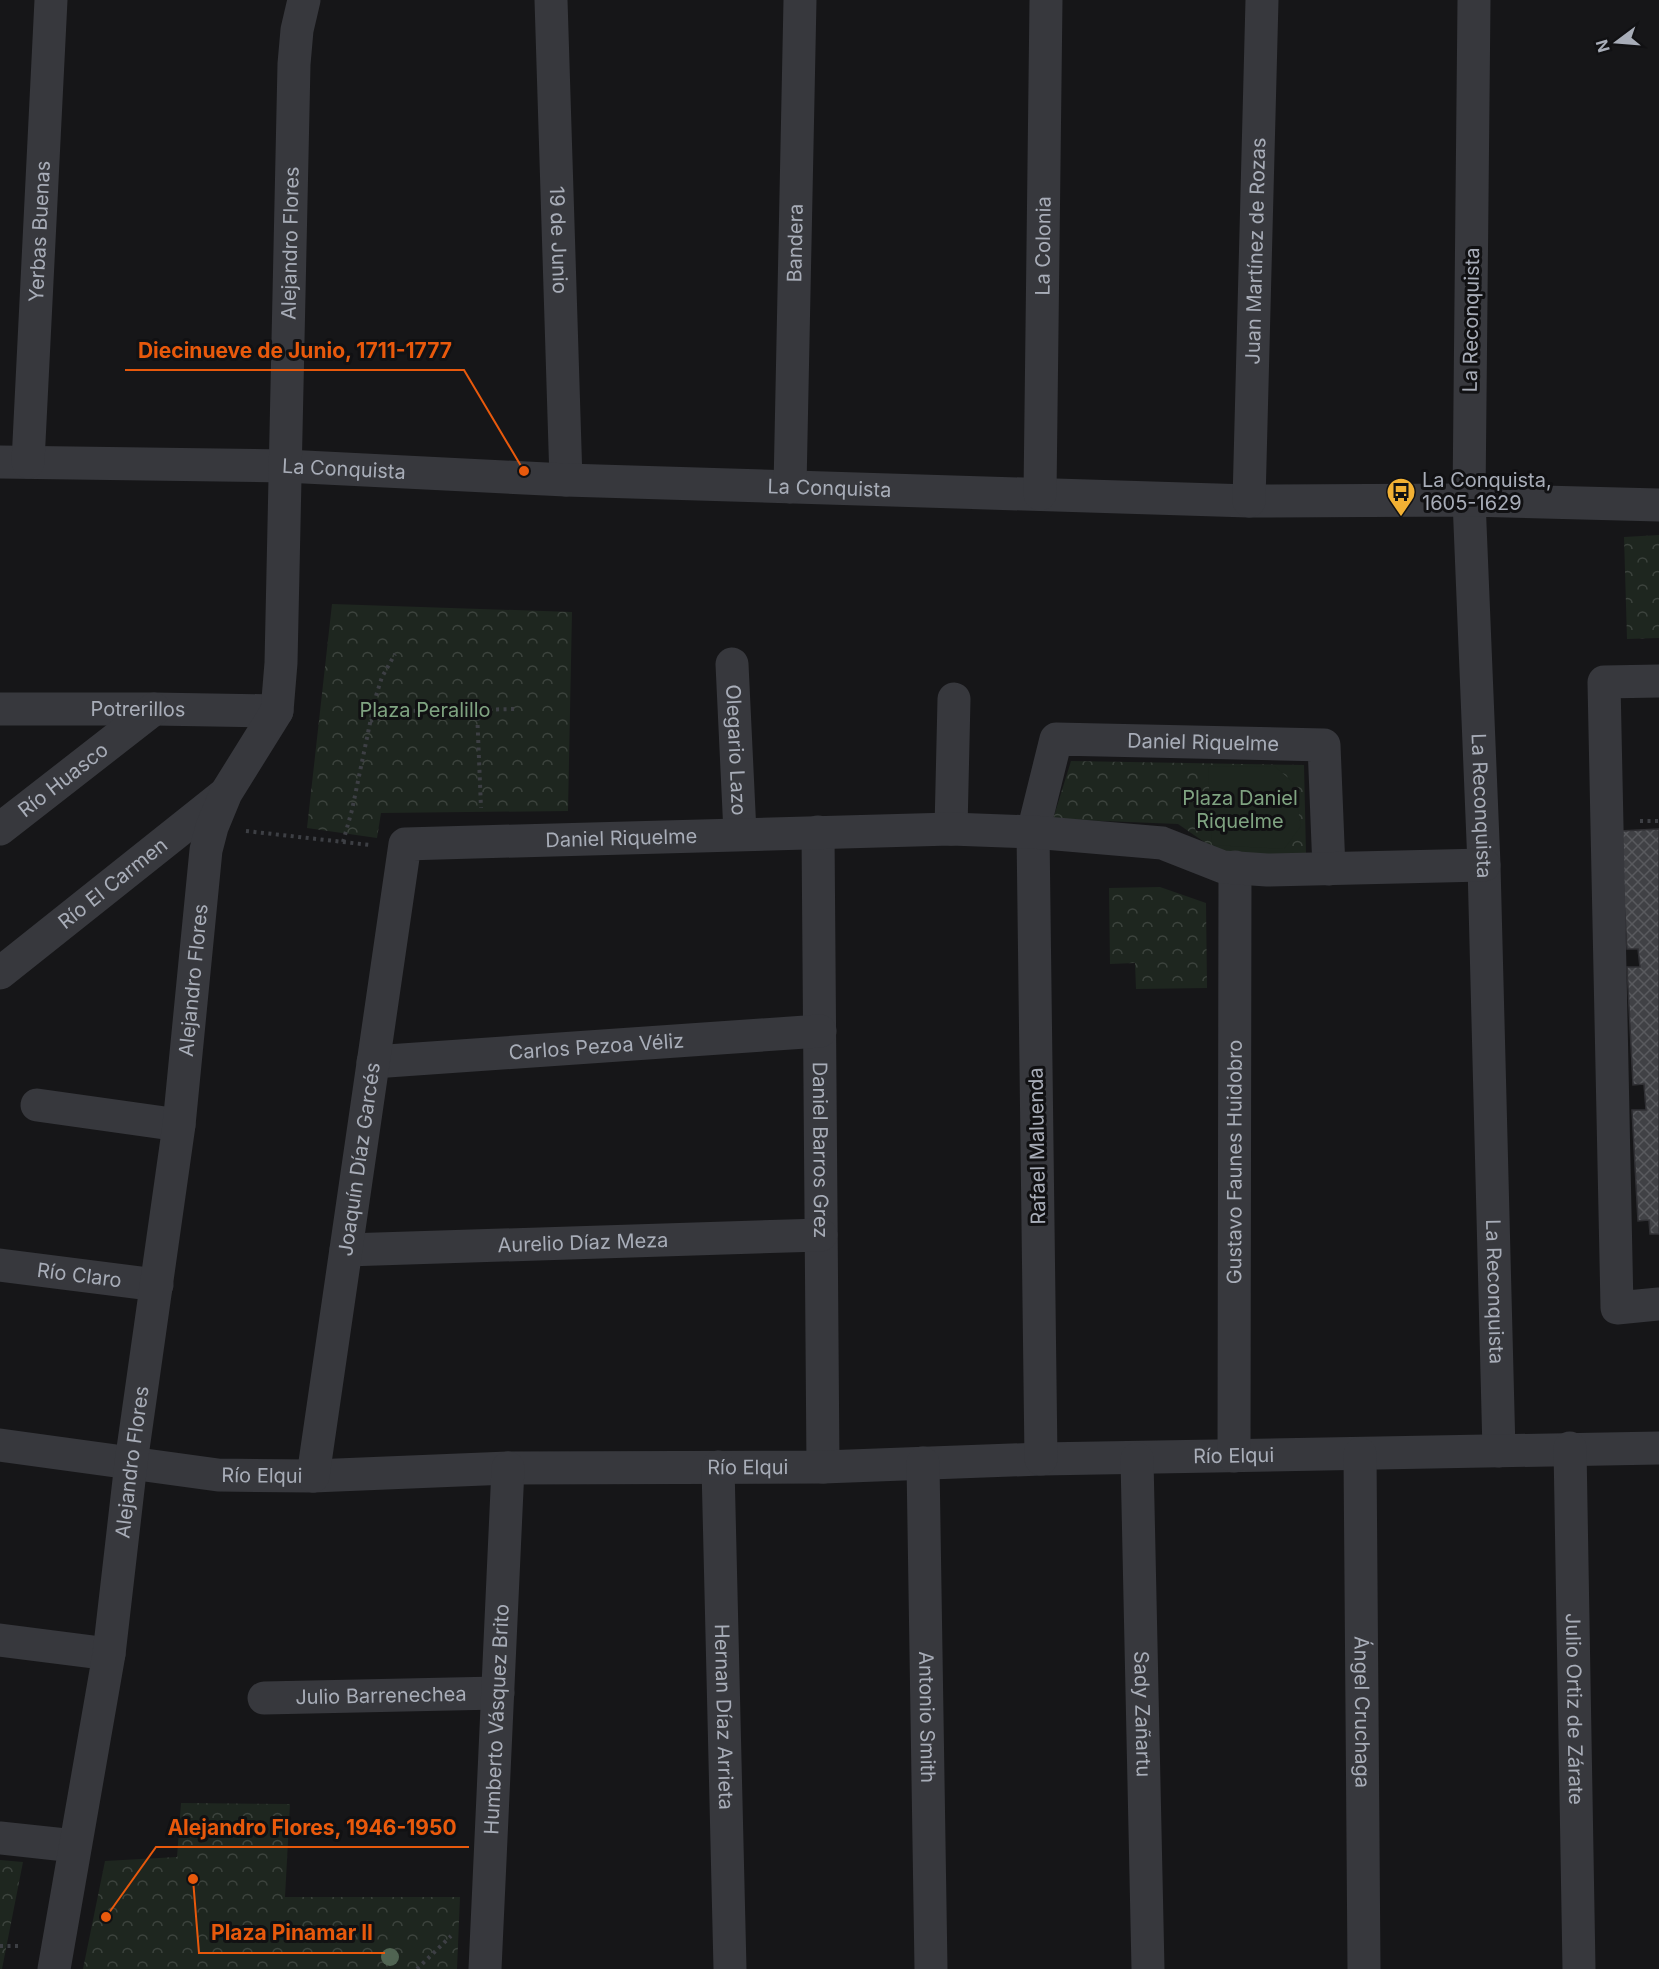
<svg xmlns="http://www.w3.org/2000/svg" width="1659" height="1969" font-family="Inter,sans-serif">
	<style>
		.park { fill: url(#park-crowns) }
		.garden { fill: #1e261f }
		.building { fill: url(#building-cross-hatch); stroke: #303034; stroke-width: 1.5 }
		.lines { fill: none; stroke-linecap: round; stroke-linejoin: round }
		.path { stroke: #3d3f44; stroke-width: 4; stroke-dasharray: 3 4.5; stroke-linecap: butt }
		.minor { stroke: #37383d; stroke-width: 33 }
		.tree { fill: #506452 }
		.labels { text-anchor: middle; stroke-width: 6; stroke-linejoin: round; paint-order: stroke }
		.street-label { font-size: 20px; fill: #a8adb8; stroke: #111113 }
		.poi-label { font-size: 20px; fill: #a8adb8; stroke: #111113; text-anchor: start }
		.park-label { font-size: 20px; fill: #7fa381; stroke: #111113 }
		.leader { fill: none; stroke: #e8590c; stroke-width: 2 }
		.callout-dot { fill: #e8590c; stroke: #111113; stroke-width: 2 }
		.callout-label { font-size: 21px; text-anchor: middle; font-weight: bold; fill: #e8590c; stroke: #111113; stroke-width: 6; stroke-linejoin: round; paint-order: stroke }
	</style>
	<defs>
		<pattern id="park-crowns" width="20" height="18" patternUnits="userSpaceOnUse" patternTransform="scale(1.5)"><rect width="20" height="18" fill="#1e261f"/><path d="M2 6a3 3 0 1 1 6 0M12 15a3 3 0 1 1 6 0" fill="none" stroke="#3c433d"/></pattern>
		<pattern id="building-cross-hatch" width="8" height="8" patternUnits="userSpaceOnUse" patternTransform="scale(1.5)"><rect width="8" height="8" fill="#404145"/><path d="M0 0l8 8M0 8l8-8" fill="none" stroke="#595a5e"/></pattern>
	</defs>
	<rect width="100%" height="100%" fill="#161618"/>
	<!-- park -->
	<path class="park" d="M1659 535V638L1627 639 1624 537Z
		M332 604 572 612 568 811 381 813 377 838 307 828Z
		M1071 761 1304 765 1306 854 1226 857 1178 824 1053 819Z
		M1160 887 1206 903 1207 988 1136 989 1135 963 1110 964 1109 888Z
		M181 1803 290 1804 285 1897H460L457 1969H83L105 1861 177 1857Z
		M0 1860 23 1862 2 1969H0Z"/>
	<!-- garden -->
	<path class="garden" d="M1274 766 1293 782 1301 826 1284 849 1212 845 1208 767Z"/>
	<!-- building -->
	<path class="building" d="M1659 829V1234H1650L1649 1220 1638 1221 1632 1110H1646L1644 1084 1633 1085 1627 967H1640L1638 949H1627L1620 831Z"/>
	<g class="lines">
		<!-- path -->
		<path class="path" d="M477 710 481 808
			M370 721 404 711 518 709
			M1640 821H1659
			M246 831 370 845
			M343 842 352 810 375 699 382 677 395 654
			M0 1946H22
			M417 1969 451 1936"/>
		<!-- minor -->
		<g class="minor">
			<path id="s1" d="M551 0 566 480"/>
			<path id="s2" d="M1474 0 1469 500 1484 865 1499 1451"/>
			<path id="s3" d="M0 462 285 466 566 480 1249 501 1469 500 1659 505"/>
			<path id="s4" d="M28 462 51 0"/>
			<path id="s5" d="M790 487 800 0"/>
			<path id="s6" d="M1040 494 1046 0"/>
			<path id="s7" d="M1249 501 1262 0"/>
			<path id="s8" d="M732 664 740 833"/>
			<path d="M1659 681 1604 682 1617 1308 1659 1304"/>
			<path id="s9" d="M0 709H154L277 711"/>
			<path id="s10" d="M0 829 154 709"/>
			<path d="M951 829 954 699"/>
			<path id="s11" d="M818 832 823 1467"/>
			<path id="s12" d="M0 973 225 794"/>
			<path id="s13" d="M373 1062 820 1031"/>
			<path d="M37 1105 179 1125"/>
			<path id="s14" d="M346 1250 821 1235"/>
			<path id="s15" d="M0 1265 157 1285"/>
			<path id="s16" d="M0 1445 218 1475 313 1476 508 1468 823 1467 1041 1459 1659 1448"/>
			<path id="s17" d="M1570 1448 1579 1969"/>
			<path id="s18" d="M1360 1454 1364 1969"/>
			<path id="s19" d="M1234 1456 1235 867"/>
			<path id="s20" d="M1041 1459 1033 832 1056 739 1324 745 1329 869"/>
			<path id="s21" d="M1137 1459 1148 1969"/>
			<path id="s22" d="M923 1463 931 1969"/>
			<path id="s23" d="M718 1467 730 1969"/>
			<path id="s24" d="M313 1476 405 844 951 829 1033 832 1162 843 1223 867 1267 870 1484 865"/>
			<path d="M0 1640 109 1654"/>
			<path id="s25" d="M264 1698 498 1693"/>
			<path d="M0 1838 75 1846"/>
			<path id="s26" d="M54 1969 109 1654 131 1463 179 1125 206 850 212 827 226 793 277 711 281 663 294 64 297 30 304 0"/>
			<path id="s27" d="M485 1969 508 1468"/>
		</g>
	</g>
	<!-- trees -->
	<circle class="tree" cx="390" cy="1957" r="9"/>
	<!-- icons -->
	<defs>
		<g id="bus-pin" transform="scale(1.5)"><path d="M0 17L-7.5 6A9.5 9.5 0 1 1 7.5 6Z" fill="#f2b134" stroke="#111113"/><path d="M-5-6H5V4H4V6H2V4H-2V6H-4V4H-5ZM-3.5-4V0h7V-4ZM-3.5 1.2v1.5H-2V1.2ZM2 1.2v1.5H3.5V1.2Z" fill="#111"/></g>
	</defs>
	<g fill-rule="evenodd">
		<use href="#bus-pin" x="1401" y="492"/>
	</g>
	<g class="labels">
		<!-- street labels -->
		<g class="street-label">
			<text dy="7" stroke="none"><textPath href="#s4" startOffset="231">Yerbas Buenas</textPath></text>
			<text dy="7" stroke="none"><textPath href="#s1" startOffset="240">19 de Junio</textPath></text>
			<text dy="7" stroke="none"><textPath href="#s26" startOffset="1755">Alejandro Flores</textPath></text>
			<text dy="7" stroke="none"><textPath href="#s5" startOffset="244">Bandera</textPath></text>
			<text dy="7" stroke="none"><textPath href="#s6" startOffset="248">La Colonia</textPath></text>
			<text dy="7" stroke="none"><textPath href="#s7" startOffset="250">Juan Martínez de Rozas</textPath></text>
			<text transform="translate(1471 320) rotate(-89)" y="7">La Reconquista</text>
			<text dy="7" stroke="none"><textPath href="#s3" startOffset="344">La Conquista</textPath></text>
			<text dy="7" stroke="none"><textPath href="#s3" startOffset="830">La Conquista</textPath></text>
			<text dy="7" stroke="none"><textPath href="#s9" startOffset="138">Potrerillos</textPath></text>
			<text dy="7" stroke="none"><textPath href="#s20" startOffset="870">Daniel Riquelme</textPath></text>
			<text dy="7" stroke="none"><textPath href="#s8" startOffset="86">Olegario Lazo</textPath></text>
			<text dy="7" stroke="none"><textPath href="#s10" startOffset="80">Río Huasco</textPath></text>
			<text dy="7" stroke="none"><textPath href="#s2" startOffset="806">La Reconquista</textPath></text>
			<text dy="7" stroke="none"><textPath href="#s24" startOffset="855">Daniel Riquelme</textPath></text>
			<text dy="7" stroke="none"><textPath href="#s12" startOffset="144">Río El Carmen</textPath></text>
			<text dy="7" stroke="none"><textPath href="#s26" startOffset="999">Alejandro Flores</textPath></text>
			<text dy="7" stroke="none"><textPath href="#s13" startOffset="224">Carlos Pezoa Véliz</textPath></text>
			<text transform="translate(1037 1146) rotate(-91)" y="7">Rafael Maluenda</text>
			<text dy="7" stroke="none"><textPath href="#s11" startOffset="318">Daniel Barros Grez</textPath></text>
			<text dy="7" stroke="none"><textPath href="#s24" startOffset="320">Joaquín Díaz Garcés</textPath></text>
			<text dy="7" stroke="none"><textPath href="#s19" startOffset="294">Gustavo Faunes Huidobro</textPath></text>
			<text dy="7" stroke="none"><textPath href="#s14" startOffset="237">Aurelio Díaz Meza</textPath></text>
			<text dy="7" stroke="none"><textPath href="#s15" startOffset="80">Río Claro</textPath></text>
			<text dy="7" stroke="none"><textPath href="#s2" startOffset="1292">La Reconquista</textPath></text>
			<text dy="7" stroke="none"><textPath href="#s16" startOffset="1236">Río Elqui</textPath></text>
			<text dy="7" stroke="none"><textPath href="#s26" startOffset="513">Alejandro Flores</textPath></text>
			<text dy="7" stroke="none"><textPath href="#s16" startOffset="750">Río Elqui</textPath></text>
			<text dy="7" stroke="none"><textPath href="#s16" startOffset="264">Río Elqui</textPath></text>
			<text dy="7" stroke="none"><textPath href="#s25" startOffset="117">Julio Barrenechea</textPath></text>
			<text dy="7" stroke="none"><textPath href="#s17" startOffset="261">Julio Ortiz de Zárate</textPath></text>
			<text dy="7" stroke="none"><textPath href="#s18" startOffset="258">Ángel Cruchaga</textPath></text>
			<text dy="7" stroke="none"><textPath href="#s21" startOffset="255">Sady Zañartu</textPath></text>
			<text dy="7" stroke="none"><textPath href="#s22" startOffset="254">Antonio Smith</textPath></text>
			<text dy="7" stroke="none"><textPath href="#s27" startOffset="250">Humberto Vásquez Brito</textPath></text>
			<text dy="7" stroke="none"><textPath href="#s23" startOffset="250">Hernan Díaz Arrieta</textPath></text>
		</g>
		<!-- poi labels -->
		<g class="poi-label">
			<text x="1422" y="487">La Conquista,<tspan x="1422" dy="23">1605-1629</tspan></text>
		</g>
		<!-- park labels -->
		<g class="park-label">
			<text x="425" y="717">Plaza Peralillo</text>
			<text x="1240" y="805">Plaza Daniel<tspan x="1240" dy="23">Riquelme</tspan></text>
		</g>
	</g>
	<!-- callouts -->
	<path class="leader" d="M524 471L464 370H125M106 1917L156 1847H469M193 1879L199 1953H385"/>
	<g class="callout-dot">
		<circle cx="524" cy="471" r="6"/>
		<circle cx="106" cy="1917" r="6"/>
		<circle cx="193" cy="1879" r="6"/>
	</g>
	<g class="callout-label">
		<text x="295" y="358">Diecinueve de Junio, 1711-1777</text>
		<text x="312" y="1835">Alejandro Flores, 1946-1950</text>
		<text x="292" y="1940">Plaza Pinamar II</text>
	</g>
	<!-- north arrow -->
	<g transform="translate(1617 42) rotate(254)" stroke="#111113" stroke-width="4.5" paint-order="stroke">
	<path d="M0-4.5L10 22L0 15L-10 22Z" fill="#a8adb8"/>
	<text y="-9" font-size="16" font-weight="bold" text-anchor="middle" fill="#a8adb8">N</text>
	</g>
</svg>
